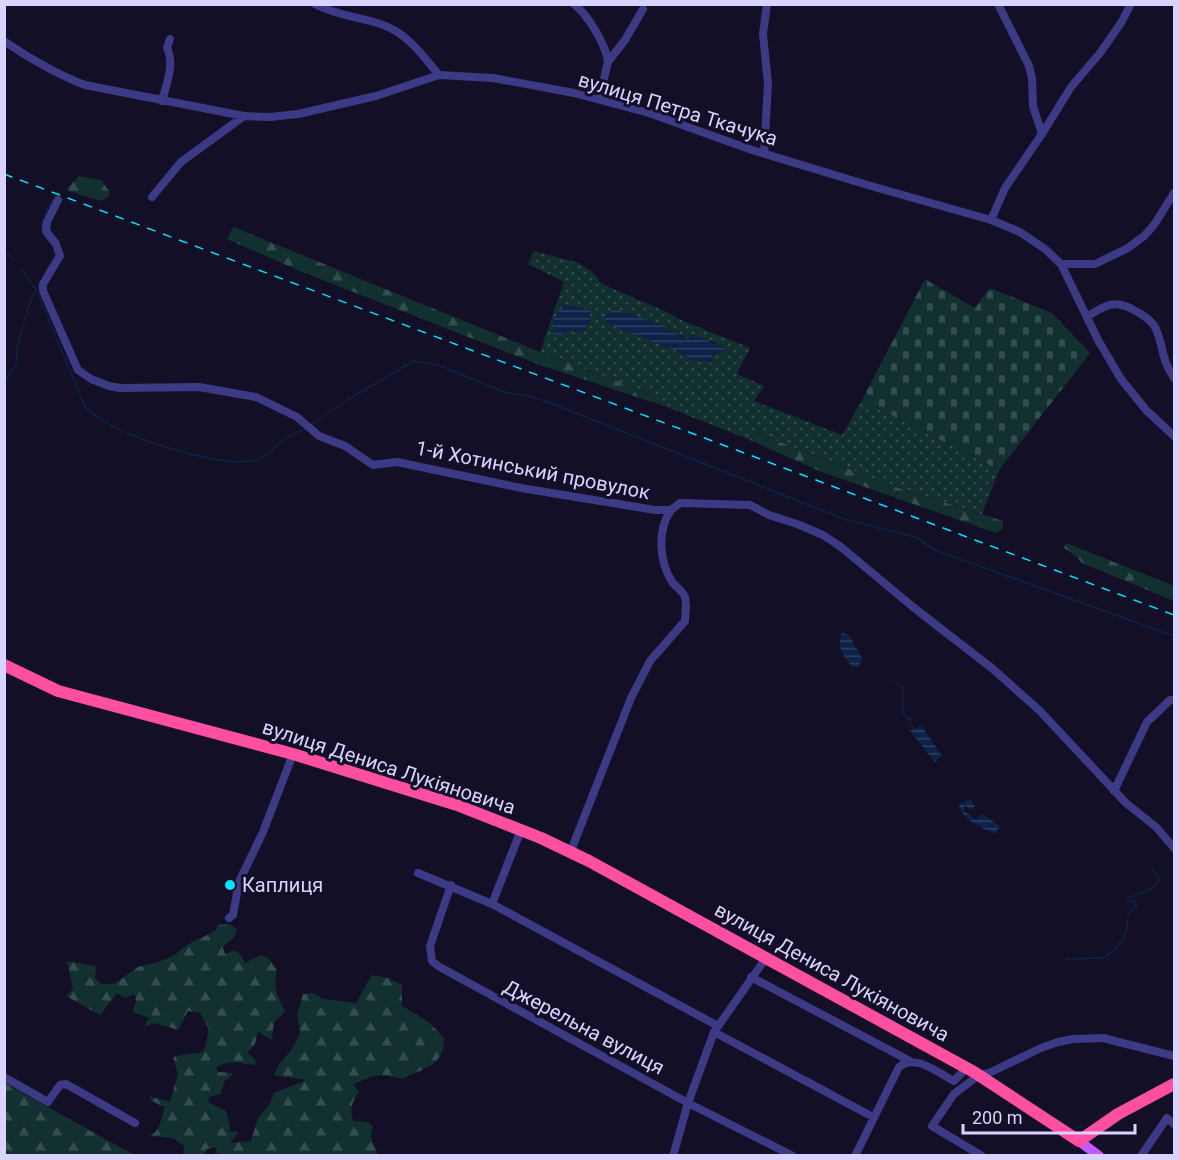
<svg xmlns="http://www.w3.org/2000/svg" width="1179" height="1160" font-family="Roboto,sans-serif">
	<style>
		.grass { fill: url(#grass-dots); fill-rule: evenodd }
		.forest { fill: url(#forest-firs) }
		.cemetery { fill: url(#cemetery-stones) }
		.water { fill: url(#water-rules) }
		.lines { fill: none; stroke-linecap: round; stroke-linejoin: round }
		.stream { stroke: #0c2248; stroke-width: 1.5 }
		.minor { stroke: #3d3a85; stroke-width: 8 }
		.major { stroke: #c25bff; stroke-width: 10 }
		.highway { stroke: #ff4fa3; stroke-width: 12 }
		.rail { stroke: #00e5ff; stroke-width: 1.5; stroke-dasharray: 9 8; stroke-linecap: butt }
		.poi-dot { fill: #00e5ff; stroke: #130f26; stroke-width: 2 }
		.labels { text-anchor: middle; stroke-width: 6; stroke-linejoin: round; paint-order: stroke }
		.street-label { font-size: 20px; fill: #d9d4ff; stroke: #130f26 }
		.poi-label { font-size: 20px; fill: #d9d4ff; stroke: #130f26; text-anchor: start }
	</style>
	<defs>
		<pattern id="grass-dots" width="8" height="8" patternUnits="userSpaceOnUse" patternTransform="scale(1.5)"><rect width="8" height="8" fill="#12302f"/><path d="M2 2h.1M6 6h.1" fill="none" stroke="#344d4e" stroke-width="1.8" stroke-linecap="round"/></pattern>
		<pattern id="forest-firs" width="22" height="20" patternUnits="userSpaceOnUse" patternTransform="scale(1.5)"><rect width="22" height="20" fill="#12302f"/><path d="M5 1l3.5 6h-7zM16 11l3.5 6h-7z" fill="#344d4e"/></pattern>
		<pattern id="cemetery-stones" width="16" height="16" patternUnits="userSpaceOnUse" patternTransform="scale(1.5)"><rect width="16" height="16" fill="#12302f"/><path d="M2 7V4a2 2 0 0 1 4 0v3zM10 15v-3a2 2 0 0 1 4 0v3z" fill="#344d4e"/></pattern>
		<pattern id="water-rules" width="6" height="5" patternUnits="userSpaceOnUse" patternTransform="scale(1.5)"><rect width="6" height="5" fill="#0c2248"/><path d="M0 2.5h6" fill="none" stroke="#2f4163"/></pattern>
	</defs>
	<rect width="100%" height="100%" fill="#130f26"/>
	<!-- grass -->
	<path class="grass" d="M534 251 579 263 592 272 602 284 671 314 681 320 750 348 737 374 764 386 754 401 842 435 862 400 999 470 982 514 895 487 755 432 750 440 664 406 665 399 540 352 564 282 528 264ZM605 316 637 317 651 321 687 339 712 341 724 348V351L712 355 711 359 713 362 689 359 686 355 607 323Z"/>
	<!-- forest -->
	<path class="forest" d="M79 176 101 180 110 192 109 197 101 201 69 191 67 189Z
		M233 227 540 352 665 399 664 406 537 364 300 271 227 239Z
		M754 432 895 487 1003 521V529L996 533 819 471 750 440Z
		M1066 543 1174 586V601L1082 563 1076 556 1064 548Z
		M231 924 237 930 234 937 223 947 225 954 234 950 240 954 245 963 261 955 268 958 277 970C273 993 277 992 285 1012L274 1022 272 1040 258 1032 255 1044 247 1053 255 1059 256 1065C241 1064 230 1058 216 1068L218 1072 234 1073 224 1082 221 1094 209 1097 208 1102 226 1111 231 1132 236 1131 238 1133 230 1143 251 1141 258 1118 269 1105 274 1093 306 1080 274 1075 278 1066 292 1049 300 1033 297 1015 303 994 313 993 323 999 356 1003 372 975 388 978 402 985V1006L430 1023 444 1038C444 1067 424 1068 402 1079 381 1072 372 1075 353 1085L359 1092C351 1102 350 1109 353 1121L368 1122 373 1126 371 1137 378 1155 237 1156 215 1153 217 1147 207 1149 203 1155H183L184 1146 173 1138 150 1136C159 1132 163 1117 164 1107L152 1101 149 1096 170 1102 178 1074 173 1057 186 1054 200 1053 205 1048 209 1029 200 1013 188 1011 178 1030 155 1023 144 1027 149 1018 133 1012 136 1001 135 994 125 998 117 993 100 1015 66 996 73 989 67 961 96 966 95 978 101 984H114L138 967 159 962 176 954 185 946 215 931 218 925Z
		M4 1083H5L134 1155H5Z"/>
	<!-- cemetery -->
	<path class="cemetery" d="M925 279 975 308 990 288 1052 313 1090 353 999 470 862 400Z"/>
	<!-- water -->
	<path class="water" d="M566 305 591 310 589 323 584 331 576 332 571 330 560 335 554 334C550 323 557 311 566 305Z
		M613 309 651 321 687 339 694 334 724 348 725 351 712 355 711 359 714 363 689 359 686 355 606 323 605 316Z
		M842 633 849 635 862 658 859 667H853C843 656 836 648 842 633Z
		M921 725 942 756 935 762 910 731Z
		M968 800H971L975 806 971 810 964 805 965 812 976 819 982 814 1000 826 995 834C983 828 960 819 959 805Z"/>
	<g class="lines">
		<!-- stream -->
		<path class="stream" d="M48 240C35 228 46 212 53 199
			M4 252 14 260
			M21 268 36 290 85 406C107 434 221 470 257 460 268 457 276 445 286 438 292 434 300 432 307 428
			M46 271 56 254
			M4 382 16 365 18 343 31 299 40 283
			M311 425 347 400 414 361 438 365 504 392 528 396 548 402 844 519 915 537 935 550 1174 636
			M895 681 903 687V713L908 719 911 718 909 724 914 729
			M1066 959 1104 958C1112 952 1123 943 1126 932 1130 918 1123 919 1136 906L1135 902 1128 901 1127 899C1139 891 1155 893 1159 878L1152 868"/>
		<!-- minor -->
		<path class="minor" d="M315 4C337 16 361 17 383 25 407 33 423 56 439 75
			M574 4C588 15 606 45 608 62L599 99
			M998 4 1029 66 1032 78 1033 106 1042 134
			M4 41C29 58 56 74 85 85L244 116 270 117 298 114 376 96 439 75 493 78 574 93 649 113 752 150 871 186 991 220 1020 232 1045 249 1061 264 1098 340 1121 379 1146 410 1174 436
			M608 62 625 40 643 9
			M162 101C166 85 175 64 167 48L170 39
			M764 153 768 84 763 34 767 4
			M152 197 181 162 244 116
			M58 200 47 222 46 231 56 244 60 256 43 284V291L78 370 91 379 109 386 120 388 199 387 256 397 297 417 319 436 345 446 373 465 397 462 521 488 655 510H671L680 503 750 505 769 515 797 524 823 535 841 547 913 607 993 669 1040 711 1126 803 1156 827 1174 848
			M991 220 1005 188 1042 134 1071 87 1100 53 1121 23 1131 4
			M1061 264H1095L1128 248 1144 236 1154 225 1174 193
			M1087 317C1107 303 1117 299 1139 313 1146 317 1153 322 1156 329 1164 348 1161 359 1174 378
			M1114 791 1147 722 1170 700H1174
			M570 853 631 698 650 661 685 621C685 613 687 603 685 597 683 591 676 587 672 582 659 561 657 530 671 510
			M418 873 492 904 718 1026
			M451 885 430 946 432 961 438 966 688 1103 793 1156
			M492 904 521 830
			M229 918 233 915 239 882 263 832 293 754
			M751 977 910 1061
			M714 1032 873 1117
			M4 1077 48 1102 60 1085 66 1084 135 1123
			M673 1156 688 1103 714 1032 766 958
			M855 1156 899 1067C915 1053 938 1073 954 1081L966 1068
			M982 1156 932 1126 954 1094 979 1075 989 1073 1041 1048 1058 1042 1073 1039 1103 1038 1174 1056
			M1141 1156 1167 1118 1174 1124"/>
		<!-- major -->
		<path class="major" d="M1079 1141 1099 1156"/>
		<!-- highway -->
		<path class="highway" d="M4 665 58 691 293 754 457 805 541 838 589 861 974 1072 1079 1141 1118 1114 1174 1084"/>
		<!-- rail -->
		<path class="rail" d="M4 174 1174 615"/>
	</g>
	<!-- markers -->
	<circle class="poi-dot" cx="230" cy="885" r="6"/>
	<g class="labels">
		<!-- street labels -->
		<g class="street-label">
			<text transform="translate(678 109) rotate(17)" y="7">вулиця Петра Ткачука</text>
			<text transform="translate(533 470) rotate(11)" y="7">1-й Хотинський провулок</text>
			<text transform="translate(389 767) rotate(18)" y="7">вулиця Дениса Лукіяновича</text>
			<text transform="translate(832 972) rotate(29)" y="7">вулиця Дениса Лукіяновича</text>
			<text transform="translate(584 1027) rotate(28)" y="7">Джерельна вулиця</text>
		</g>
		<!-- poi labels -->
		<g class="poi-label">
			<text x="242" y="892">Каплиця</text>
		</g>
	</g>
	<!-- border -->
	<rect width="1179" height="1160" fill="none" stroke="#d9d4ff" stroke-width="12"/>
	<!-- scale -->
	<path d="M963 1124v9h172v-9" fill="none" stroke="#d9d4ff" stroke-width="3"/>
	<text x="972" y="1124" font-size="18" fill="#d9d4ff" stroke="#130f26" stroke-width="4.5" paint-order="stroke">200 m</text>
</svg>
